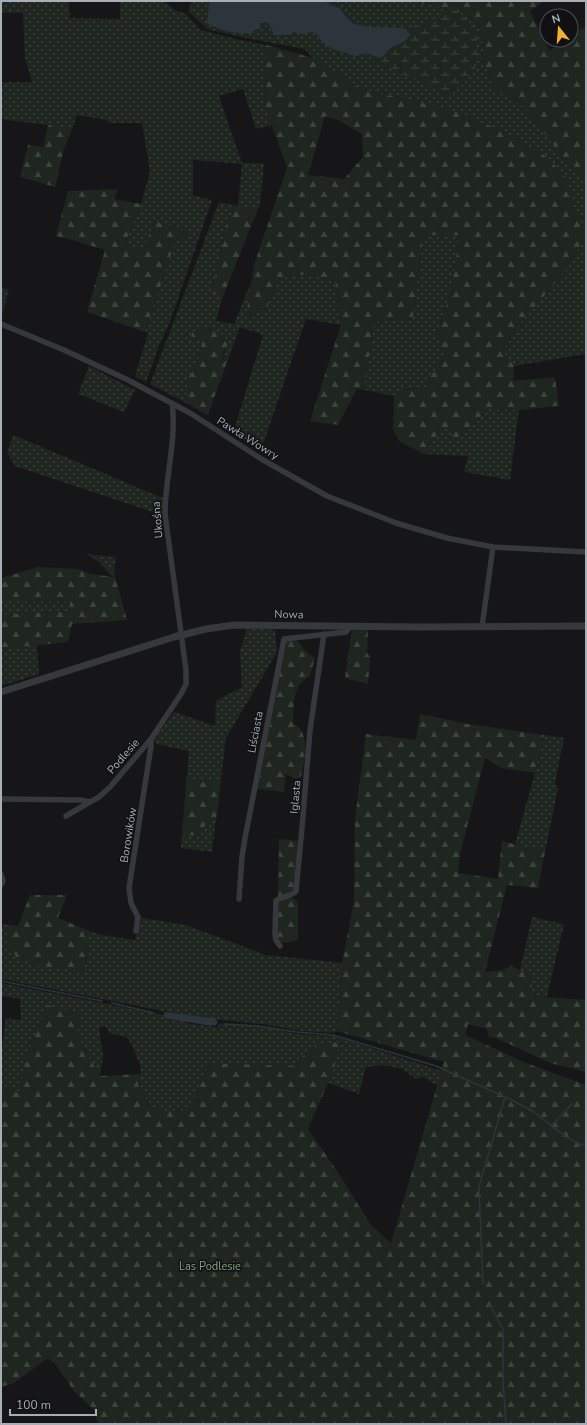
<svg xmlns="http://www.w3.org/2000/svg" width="587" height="1425" font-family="'Nunito Sans',sans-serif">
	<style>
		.grass { fill: url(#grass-dots) }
		.forest { fill: url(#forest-firs); fill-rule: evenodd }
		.wetland { fill: url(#wetland-marsh) }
		.water { fill: #2c353c }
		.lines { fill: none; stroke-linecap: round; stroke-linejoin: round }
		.stream { stroke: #2c353c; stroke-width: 1.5 }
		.minor { stroke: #37383d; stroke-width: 5.5 }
		.tertiary { stroke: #37383d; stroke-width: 7 }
		.labels { text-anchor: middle; stroke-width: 3; stroke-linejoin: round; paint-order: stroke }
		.street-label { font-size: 11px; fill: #a8adb8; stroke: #111113 }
		.park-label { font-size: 11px; fill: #7fa381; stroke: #111113 }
	</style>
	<defs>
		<pattern id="grass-dots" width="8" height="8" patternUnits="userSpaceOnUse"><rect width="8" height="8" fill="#1e261f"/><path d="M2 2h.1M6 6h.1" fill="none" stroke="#3c433d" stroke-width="1.8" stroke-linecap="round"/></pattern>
		<pattern id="forest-firs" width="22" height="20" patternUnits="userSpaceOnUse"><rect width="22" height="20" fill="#1e261f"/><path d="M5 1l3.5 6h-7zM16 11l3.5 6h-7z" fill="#3c433d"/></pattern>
		<pattern id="wetland-marsh" width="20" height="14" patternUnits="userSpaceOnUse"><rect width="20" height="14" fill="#1e261f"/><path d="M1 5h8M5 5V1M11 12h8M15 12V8" fill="none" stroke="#3c433d"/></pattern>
	</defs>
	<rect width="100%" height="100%" fill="#161618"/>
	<!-- grass -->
	<path class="grass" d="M1 1H69L70 18 120 19V1H163L177 11 185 13 201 30 236 39 266 45 265 105 272 125 256 129 243 89 219 96 242 163H264L260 205 258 209 238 206 242 164 193 160V195L212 200 171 319 159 346 146 382 135 376 148 333 145 332 176 239 188 232 154 221 144 250 125 244 141 204 150 172 142 123H108L107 120 77 115 72 129 48 125 1 119V82H32L25 59 23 13H1Z
		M192 1H210L209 18 207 20 219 30 238 33H253V31L261 28 260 24 267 22C270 25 270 28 272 30 277 36 284 36 291 35L292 32 303 34 310 32 315 33 318 35 322 42 343 53H365L375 56 404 28C390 28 364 30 352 23 347 19 344 13 340 8L332 6 325 1H415L422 4 432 1 441 8 456 6 479 24 484 48 482 57 494 89 521 104 586 186V354L514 366 503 351 512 335 519 141 499 129 400 97 378 94 352 85 339 72 331 70 313 58 305 49 246 38 207 29 188 11Z
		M219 202 234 205 232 215 224 229 223 245 212 289 213 293 222 299 216 321 234 324 251 282 247 318 267 307 280 278 307 274 335 281 341 325 306 319 261 450 233 433 263 335 240 327 226 365C221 353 228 349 226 338L190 340 202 341 201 351 195 368 188 378 186 403 150 384Z
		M460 234 449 298 436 334 447 353 423 388C412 388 402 388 394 396L364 390 374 322 413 318 423 235Z
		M1 287 9 290 1 319Z
		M89 366 135 390 124 412 78 394Z
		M489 409 519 410 510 480 464 472 468 456 424 454 441 429H452V445Z
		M13 435 163 498 162 515 15 466 7 452Z
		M86 554 116 557 114 571 115 577 112 576 98 561Z
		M1 601 71 602 70 611 1 615Z
		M247 628 275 630 277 652 226 738 212 852 181 848 189 751 156 744 154 739 174 712 215 726 216 701 242 687 240 652Z
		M37 645 39 674 1 686V649Z
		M544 735 564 738 555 784 558 788 545 852 515 844 535 773Z
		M532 917 564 924 547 997 530 996 520 970Z
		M142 918 186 925 266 955 342 963 337 1031 334 1033 301 1031 263 1024 211 1019 178 1014 1 979V924L11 925 7 941 49 969H69L82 972 89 953 87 930 101 935 135 940Z
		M1 983 178 1018C180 1019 182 1021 184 1022 188 1024 213 1027 218 1027L219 1023 260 1026 296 1034 334 1036 442 1071 438 1086 423 1077 416 1079 403 1069 382 1065 366 1067 359 1094 328 1083 333 1072 317 1045 292 1066 209 1064 188 1110 163 1111 151 1107 138 1085 141 1074 140 1065 131 1043 126 1037 110 1033 105 1026 99 1027 103 1056 100 1076 77 1035 79 1014 47 1006 39 1027 27 1053 19 1092 1 1086V1052L6 1018 21 1020 20 999 1 996Z"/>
	<!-- forest -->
	<path class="forest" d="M415 1H544L530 11 550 51 566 40H571V36L586 26V186L521 104 494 89 482 57 484 48 479 24 456 6 441 8 432 1 422 4Z
		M266 45 313 58 331 70 339 72 352 85 378 94 400 97 467 115 485 124 499 129 547 157 564 175 585 232 575 259 512 334 503 351 514 366 513 381 555 377 559 406 519 410 489 409 451 446 452 429H441L424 454 399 441 393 429 394 396C402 388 412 389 423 388L446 353 436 334 449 298 460 235H423L413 318 374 322 364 390 357 389 338 425 310 421 341 325 335 281 307 274 280 278 267 307 246 318 254 265 287 168 265 105ZM325 116 338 120 362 134 363 157 344 179 308 175Z
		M48 125 72 129 64 149 55 187 20 177 28 145 43 147Z
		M118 189 114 199 141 204 125 244 144 249 154 221 188 232 187 238 176 239 145 332 87 312 105 250 69 239 56 236 68 191Z
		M234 205 258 209 222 299 213 293 212 289 223 245 224 229 232 215Z
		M201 327H213L226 338 227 344 223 353 224 359 226 365 208 415 186 403 188 378 195 368 201 351 202 341H190L192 333Z
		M38 567 79 569 90 574 115 577 127 620 72 624 68 642 1 649V615L70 611V602L1 601V578Z
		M368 629 367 653 370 657 368 684 345 678 352 630Z
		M296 640C303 646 306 654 315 658L310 676C307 678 304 680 302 682 292 691 294 711 293 723 311 733 305 758 301 776L296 779 286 774 284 792 257 789 286 641Z
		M420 714 468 724 544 735 535 773 501 768 485 758 460 854 458 873 498 879 502 841 545 852 538 888 507 885 485 972 503 970 511 966 533 976 530 996 586 1000V1072L550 1063 496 1038 489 1037 487 1029 468 1024 465 1035 526 1063 586 1085V1424H98L94 1410 74 1391 56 1365 48 1358 14 1383 1 1387V1086L19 1092 27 1053 39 1027 47 1005 79 1014 77 1035 100 1076 141 1074 138 1085 150 1107 163 1111 188 1110 209 1063 292 1066 316 1045 340 1042 333 1072 308 1129 337 1171 371 1225 391 1243 444 1062 337 1031 342 963 354 901 355 819 366 734 416 740Z
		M186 779 221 782 216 820 205 825V833L183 837Z
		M279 839 298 841 294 889 290 894 278 896Z
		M30 895H67L58 918 87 930 89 953 82 972 69 969H49L18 960 7 941 11 925 18 926Z
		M284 898H293L298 902V940L284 943 279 941 277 936 278 907 279 903Z"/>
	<!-- wetland -->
	<path class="wetland" d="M449 10 459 11 477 31V60L474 73 449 98 426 84 373 62 388 47 402 41 414 26 434 20Z"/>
	<!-- water -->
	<path class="water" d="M210 1H325L332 6 340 8 347 18 354 24 369 27 404 28 410 34C406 44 399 43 391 48 387 50 385 55 381 58L365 53 354 57 350 53C343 54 329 48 323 43 320 40 319 35 315 33 311 31 307 34 302 34 299 34 296 33 293 32L291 35H275L269 25 267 22 260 24 261 28 253 31V33C236 34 220 32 206 22 210 15 207 8 210 1Z
		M165 1012 209 1018 214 1017 218 1022 216 1025 211 1026 165 1018 164 1016V1013Z"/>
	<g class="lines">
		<!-- stream -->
		<path class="stream" d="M1 981 102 1001
			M112 1003 154 1013
			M225 1024 258 1026 296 1032 333 1035 436 1066 505 1097 479 1187 483 1284
			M506 1097C515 1102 525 1107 534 1112 549 1123 568 1142 586 1146
			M552 1125 572 1104
			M490 1305 503 1329V1383L506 1424"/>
		<!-- minor -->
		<path class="minor" d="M1 324 64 350 128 380 190 413 263 460 327 496 396 523 447 538 493 547 586 552
			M482 627 493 547
			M1 799 81 800 90 802 99 797 110 787 151 739 181 694 186 684V670L165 514C165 477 177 440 172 403
			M66 816 90 802
			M1 874 3 881 1 885
			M239 899 242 857 245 838 284 639 346 632 351 626
			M136 931 138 917 131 903 129 888 151 746V739
			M280 946 276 940 275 935 276 901C282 895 290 898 296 891L302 828 310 730 324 634"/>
		<!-- tertiary -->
		<path class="tertiary" d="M1 692 174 637 206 629 234 625 420 627 586 626"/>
	</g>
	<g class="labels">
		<!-- street labels -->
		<g class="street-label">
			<text transform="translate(248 438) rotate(32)" y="4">Pawła Wowry</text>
			<text transform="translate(157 520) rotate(-95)" y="4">Ukośna</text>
			<text transform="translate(289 614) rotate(1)" y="4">Nowa</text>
			<text transform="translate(255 732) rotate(-79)" y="4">Liściasta</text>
			<text transform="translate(123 756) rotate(-49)" y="4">Podlesie</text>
			<text transform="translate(295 797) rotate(-85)" y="4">Iglasta</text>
			<text transform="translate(128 835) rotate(-81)" y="4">Borowików</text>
		</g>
		<!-- park labels -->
		<g class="park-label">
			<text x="210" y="1270">Las Podlesie</text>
		</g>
	</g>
	<!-- border -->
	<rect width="587" height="1425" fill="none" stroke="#a8adb8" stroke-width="4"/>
	<!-- north arrow -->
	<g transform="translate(559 28) rotate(343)"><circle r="19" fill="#111113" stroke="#4d4f55"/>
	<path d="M0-3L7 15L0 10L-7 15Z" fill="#f2b134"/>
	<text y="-6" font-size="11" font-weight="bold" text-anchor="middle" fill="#a8adb8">N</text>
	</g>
	<!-- scale -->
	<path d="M10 1409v6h86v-6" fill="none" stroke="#a8adb8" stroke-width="2"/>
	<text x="16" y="1409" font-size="12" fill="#a8adb8" stroke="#111113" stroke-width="3" paint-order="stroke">100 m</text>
</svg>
